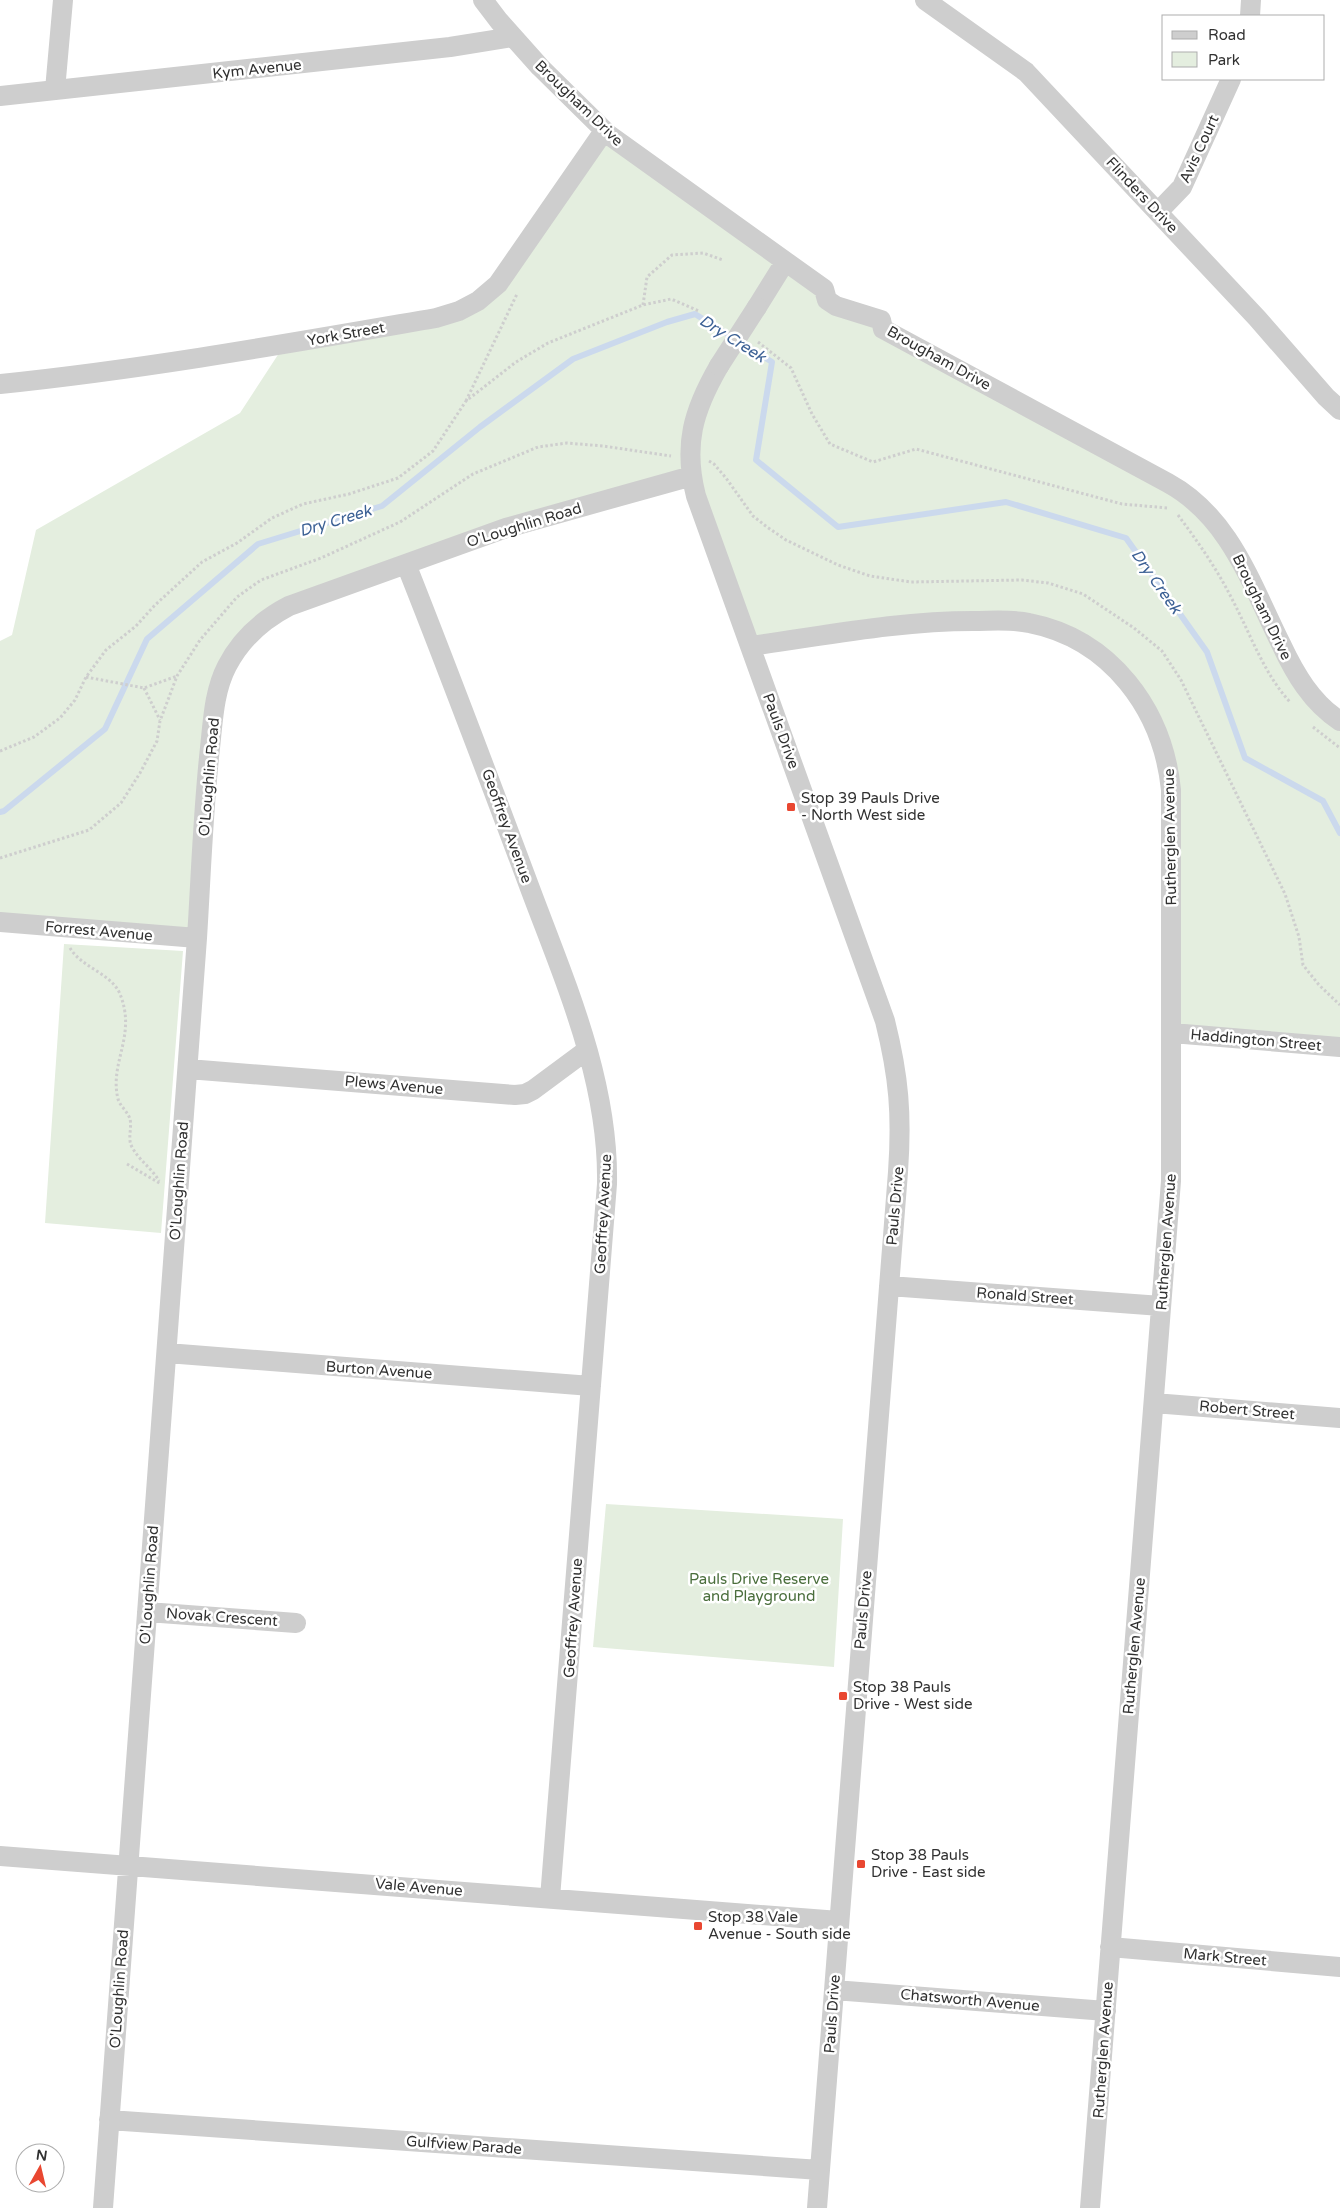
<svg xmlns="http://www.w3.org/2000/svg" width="1340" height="2208" font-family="'Varela Round',sans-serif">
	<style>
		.green { fill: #e4eedf }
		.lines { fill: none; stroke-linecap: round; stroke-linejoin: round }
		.stream { stroke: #cbd9ed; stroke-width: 6 }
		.path { stroke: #cecece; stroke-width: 3; stroke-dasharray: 2.5 2.5; stroke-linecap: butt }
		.minor { stroke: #cecece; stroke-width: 20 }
		.minor-bridge { stroke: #cecece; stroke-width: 20 }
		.poi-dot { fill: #e94731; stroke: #fff; stroke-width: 2 }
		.labels { text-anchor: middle; stroke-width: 5; stroke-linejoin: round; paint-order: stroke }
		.street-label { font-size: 15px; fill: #313131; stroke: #fff }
		.poi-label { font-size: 15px; fill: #313131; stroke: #fff; text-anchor: start }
		.park-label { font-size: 15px; fill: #4a6e3c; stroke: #fff }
		.water-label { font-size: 16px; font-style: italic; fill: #3c6195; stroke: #fff }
	</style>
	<rect width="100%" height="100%" fill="#fff"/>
	<!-- green -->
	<path class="green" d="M604 131 824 289 1184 492 1224 533 1291 665 1340 717V1047L1172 1033 1170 776 1119 671 1017 621 750 646 691 469 280 611 220 682 197 938 0 922V641L12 635 36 530 240 413 285 344 436 318 491 291Z
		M64 944 183 951 161 1233 45 1223Z
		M606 1504 843 1519 834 1667 593 1647Z"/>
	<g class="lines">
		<!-- stream -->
		<path class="stream" d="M0 812 4 811 105 729 147 639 258 544 382 506 480 427 573 359 667 322 695 314 772 362 756 460 838 527 1006 502 1126 538 1207 652 1245 758 1323 801 1340 833"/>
		<!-- path -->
		<path class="path" d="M643 305 647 277 672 255 703 253 723 260
			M758 342 791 368 812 414 830 444 873 462 916 449 1122 504 1168 508
			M466 401 517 294
			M709 461 714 464 726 478 753 516 767 527 786 540 838 565 870 576 911 582 1022 580 1048 583 1083 594 1134 628 1162 651 1181 680 1285 894 1299 937 1303 965 1319 985 1340 1005
			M1178 515C1198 542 1217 569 1232 599 1250 633 1264 674 1290 702
			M86 677 144 688 177 676
			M144 688 160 720
			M1313 727 1340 748
			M0 751 34 737 60 718 75 700 86 677 106 650 136 626 155 605 202 562 237 543 272 518 303 504 349 494 398 478 433 451 466 401 516 362 548 343 643 305 671 299 699 311
			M0 858 89 830 121 803 140 773 157 741 160 721 177 676 200 640 237 597 261 580 321 558 400 522 473 474 538 447 567 443 603 446 671 456
			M70 948C82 968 111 973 120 994 137 1036 109 1062 118 1099 120 1106 128 1112 130 1119 132 1127 128 1137 131 1145 138 1160 152 1168 159 1181
			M127 1164 161 1184"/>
		<!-- minor -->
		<path class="minor" d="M483 0 499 21 540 67 609 135 824 289 827 300 836 306 881 320 883 329 1168 483C1230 517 1251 584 1281 644 1295 674 1312 703 1340 721
			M925 0 1026 72 1257 318 1326 397 1340 410
			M1250 16 1251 0
			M55 90 63 0
			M0 96 450 47 513 37
			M1158 212 1182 187 1231 79
			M757 307 785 262
			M719 366C693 411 683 445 696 496L885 1021C899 1077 902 1115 898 1172L817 2208
			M0 384C146 369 291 343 436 318L459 311 478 301 498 284 604 131
			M406 564C448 670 488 776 528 883 564 980 609 1079 607 1184L550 1898
			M750 646C824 636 898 621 973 621 992 621 1011 619 1029 623 1111 639 1163 710 1171 790V1181L1090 2208
			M0 922 197 938
			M1172 1033 1340 1047
			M188 1069 515 1095 525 1094 533 1090 587 1050
			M889 1286 1161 1306
			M167 1353 591 1386
			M1154 1403 1340 1418
			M147 1612 296 1623
			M0 1856 839 1921
			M1110 1947 1340 1967
			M834 1990 1106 2011
			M109 2120 820 2170
			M103 2208 197 938C201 875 203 811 210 748 213 720 214 691 227 666 241 639 262 620 289 606L506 528 692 476"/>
		<!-- minor-bridge -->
		<path class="minor-bridge" d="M719 366 757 307"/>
	</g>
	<!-- markers -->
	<g class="poi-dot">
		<rect x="786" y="802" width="10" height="10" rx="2.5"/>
		<rect x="838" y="1691" width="10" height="10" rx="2.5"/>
		<rect x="856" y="1859" width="10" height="10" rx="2.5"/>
		<rect x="693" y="1921" width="10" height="10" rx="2.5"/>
	</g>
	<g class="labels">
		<!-- street labels -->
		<g class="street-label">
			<text transform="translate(257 69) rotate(-6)" y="5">Kym Avenue</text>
			<text transform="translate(579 103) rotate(44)" y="5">Brougham Drive</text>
			<text transform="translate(1199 149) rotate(-65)" y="5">Avis Court</text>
			<text transform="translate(1142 195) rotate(47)" y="5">Flinders Drive</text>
			<text transform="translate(346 334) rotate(-10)" y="5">York Street</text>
			<text transform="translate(939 358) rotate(29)" y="5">Brougham Drive</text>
			<text transform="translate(524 525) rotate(-17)" y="5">O'Loughlin Road</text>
			<text transform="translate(1262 607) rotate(64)" y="5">Brougham Drive</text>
			<text transform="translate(781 731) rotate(70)" y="5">Pauls Drive</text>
			<text transform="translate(209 777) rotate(-85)" y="5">O'Loughlin Road</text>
			<text transform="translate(507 826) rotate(70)" y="5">Geoffrey Avenue</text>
			<text transform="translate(1170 837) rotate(-91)" y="5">Rutherglen Avenue</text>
			<text transform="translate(99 931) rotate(5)" y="5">Forrest Avenue</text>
			<text transform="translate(1256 1040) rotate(5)" y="5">Haddington Street</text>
			<text transform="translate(394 1085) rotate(5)" y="5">Plews Avenue</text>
			<text transform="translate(179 1181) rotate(-86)" y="5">O'Loughlin Road</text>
			<text transform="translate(895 1206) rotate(-85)" y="5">Pauls Drive</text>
			<text transform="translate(603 1214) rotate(-87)" y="5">Geoffrey Avenue</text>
			<text transform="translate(1166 1242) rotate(-86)" y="5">Rutherglen Avenue</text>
			<text transform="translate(1025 1296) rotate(4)" y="5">Ronald Street</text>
			<text transform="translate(379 1370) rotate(4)" y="5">Burton Avenue</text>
			<text transform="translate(1247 1410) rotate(5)" y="5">Robert Street</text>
			<text transform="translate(149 1585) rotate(-86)" y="5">O'Loughlin Road</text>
			<text transform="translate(863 1610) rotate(-85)" y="5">Pauls Drive</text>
			<text transform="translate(222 1617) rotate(4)" y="5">Novak Crescent</text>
			<text transform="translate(573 1618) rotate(-86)" y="5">Geoffrey Avenue</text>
			<text transform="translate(1134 1646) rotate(-85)" y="5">Rutherglen Avenue</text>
			<text transform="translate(419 1887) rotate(5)" y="5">Vale Avenue</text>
			<text transform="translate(1225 1957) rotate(5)" y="5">Mark Street</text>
			<text transform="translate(119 1989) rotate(-86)" y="5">O'Loughlin Road</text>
			<text transform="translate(970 2000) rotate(5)" y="5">Chatsworth Avenue</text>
			<text transform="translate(832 2014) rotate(-86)" y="5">Pauls Drive</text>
			<text transform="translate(1103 2050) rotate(-86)" y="5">Rutherglen Avenue</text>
			<text transform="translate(464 2145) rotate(4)" y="5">Gulfview Parade</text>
		</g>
		<!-- poi labels -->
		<g class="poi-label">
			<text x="801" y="803">Stop 39 Pauls Drive<tspan x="801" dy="17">- North West side</tspan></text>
			<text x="853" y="1692">Stop 38 Pauls<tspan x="853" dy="17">Drive - West side</tspan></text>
			<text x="871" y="1860">Stop 38 Pauls<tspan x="871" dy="17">Drive - East side</tspan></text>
			<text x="708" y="1922">Stop 38 Vale<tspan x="708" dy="17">Avenue - South side</tspan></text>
		</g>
		<!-- park labels -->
		<g class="park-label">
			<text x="759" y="1584">Pauls Drive Reserve<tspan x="759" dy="17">and Playground</tspan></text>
		</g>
		<!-- water labels -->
		<g class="water-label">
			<text transform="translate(733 338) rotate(32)" y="6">Dry Creek</text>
			<text transform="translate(335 520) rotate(-17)" y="6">Dry Creek</text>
			<text transform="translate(1157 581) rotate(55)" y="6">Dry Creek</text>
		</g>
	</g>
	<!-- legend -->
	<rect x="1162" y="15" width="162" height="65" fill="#ffffff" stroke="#adadad"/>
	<rect x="1172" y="31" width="25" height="8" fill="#cecece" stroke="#adadad"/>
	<text x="1208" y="40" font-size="15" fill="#313131">Road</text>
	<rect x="1172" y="52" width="25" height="15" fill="#e4eedf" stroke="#adadad"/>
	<text x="1208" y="65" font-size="15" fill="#313131">Park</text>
	<!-- north arrow -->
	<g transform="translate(40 2168) rotate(8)"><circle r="24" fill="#ffffff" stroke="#adadad"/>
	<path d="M0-4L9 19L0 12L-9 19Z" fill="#e94731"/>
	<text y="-8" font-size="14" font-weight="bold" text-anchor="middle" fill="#313131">N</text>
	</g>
</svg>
